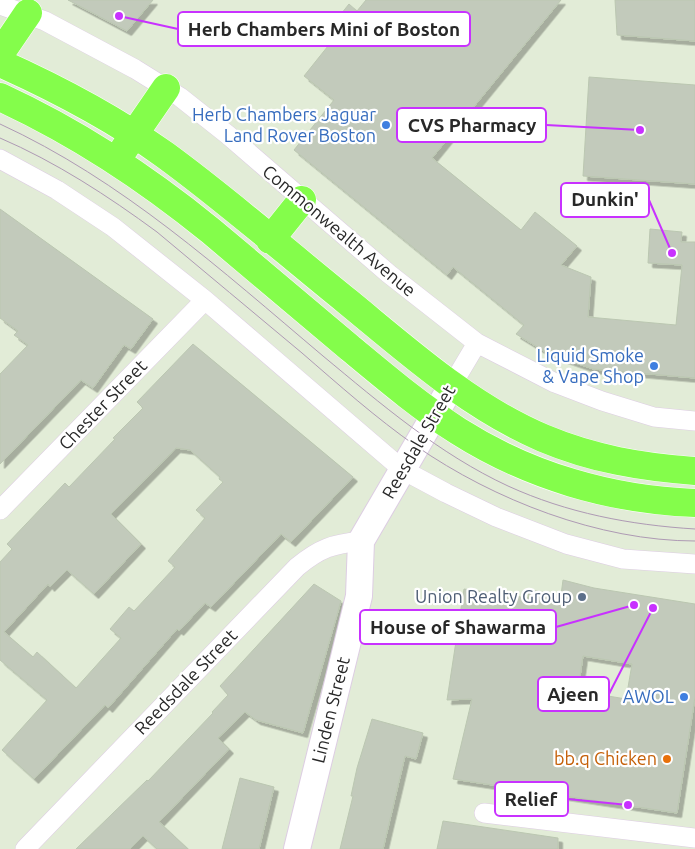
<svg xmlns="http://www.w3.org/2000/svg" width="695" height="849" font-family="Ubuntu,sans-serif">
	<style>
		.building { fill: #c2cabb; stroke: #bbc7b1; fill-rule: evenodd; filter: url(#shadow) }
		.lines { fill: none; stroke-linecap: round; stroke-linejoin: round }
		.street-casing { stroke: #ddcde3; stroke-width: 20 }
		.secondary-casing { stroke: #ddcde3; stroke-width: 28 }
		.primary-casing { stroke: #fff; stroke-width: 29 }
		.street { stroke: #fff; stroke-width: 19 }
		.secondary { stroke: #fff; stroke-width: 26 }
		.primary { stroke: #84fd4b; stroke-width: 28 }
		.tram { stroke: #ae9ab4; stroke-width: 1 }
		.shop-dot { fill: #3f7fe0; stroke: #fff; stroke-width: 2 }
		.service-dot { fill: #5c6f8a; stroke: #fff; stroke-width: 2 }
		.food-dot { fill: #e8710a; stroke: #fff; stroke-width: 2 }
		.labels { text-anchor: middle; stroke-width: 4.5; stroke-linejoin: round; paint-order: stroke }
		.shop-label { font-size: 18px; fill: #366cbe; stroke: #fff; text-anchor: end }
		.street-label { font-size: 18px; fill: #282828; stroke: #fff }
		.service-label { font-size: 18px; fill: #4e5e75; stroke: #fff; text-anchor: end }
		.food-label { font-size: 18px; fill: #c56008; stroke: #fff; text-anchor: end }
		.leader { fill: none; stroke: #c831ff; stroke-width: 2 }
		.callout-dot { fill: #c831ff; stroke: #fff; stroke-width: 2 }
		.callout { fill: #fff; stroke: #c831ff; stroke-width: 2 }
		.callout-label { font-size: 19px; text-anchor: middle; font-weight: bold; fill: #282828 }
	</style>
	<defs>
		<filter id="shadow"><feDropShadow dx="4.5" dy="4.5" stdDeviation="0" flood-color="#0004"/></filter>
	</defs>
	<rect width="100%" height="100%" fill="#e2ecd7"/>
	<!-- building -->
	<path class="building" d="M68 0H153L127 31Z
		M366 0H561L432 158 521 230 535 212 577 246 561 265 591 277 588 317 676 325 682 265 648 263 650 229 682 232 681 242H695V378L593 369 547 353 516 334 524 325 453 267 447 275 294 150 334 100 304 76 328 46 314 34 327 19 333 24 349 4 357 11Z
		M615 0H695V41L617 35Z
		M589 77 695 85V184L583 176Z
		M0 209 153 319 131 349 124 345 93 388 81 380 0 464V374L28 345 14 335 18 331 0 318Z
		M193 344 353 477 291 542 281 534 211 607 205 603 179 631 177 629 108 708 105 705 34 779 2 750 47 700 0 660V562L12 549 7 544 65 483 69 487 115 439 113 438 143 408 137 402ZM176 448 190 450 220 477 219 479 223 482 196 510 205 518 168 561 175 567 134 611 129 607 110 629 121 638 76 688 37 652 33 657 4 632 48 584 50 587 67 570 94 594 110 577 141 544 111 514Z
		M563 580 594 588 695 604V697L677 813 453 779 472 699 447 700 464 589 528 598 529 590 561 595ZM583 656 632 664 626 699 578 691Z
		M314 584 341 601 303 733 256 720 245 712 218 738 229 749 159 822 188 849H157L143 836 130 849H76L147 780 148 781 213 713 212 712 228 695 220 686Z
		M372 719 423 733 416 759 405 756 383 849H340L353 796H351L357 768Z
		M240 778 274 787 259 849H222Z
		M443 821 558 838V849H437Z"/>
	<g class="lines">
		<!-- street casing -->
		<g class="street-casing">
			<path id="street" d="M0 5 45 21 135 69 180 97 228 135 389 274 477 343 555 383 602 401 654 417 695 421
				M0 159 57 190 113 227 205 300 403 470 446 493 496 517 566 544 623 559 695 564
				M452 385 477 343
				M0 510 205 300
				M484 813 695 838
				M25 849 297 567C320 548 333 544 361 541"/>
		</g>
		<!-- secondary casing -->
		<g class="secondary-casing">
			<path id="secondary" d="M297 849 359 596 361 541 452 385"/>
		</g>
		<!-- primary casing -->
		<g class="primary-casing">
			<path id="primary" d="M0 54 28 13
				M0 63C58 89 113 118 165 155 228 201 287 253 348 302 409 352 470 407 543 438 593 459 641 467 695 471
				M0 97C76 132 146 178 211 231 258 270 304 309 350 348 385 377 419 406 458 431 529 476 611 500 695 503
				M124 149 166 88
				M270 240 302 200"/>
		</g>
		<!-- street -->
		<use href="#street" class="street"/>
		<!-- secondary -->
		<use href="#secondary" class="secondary"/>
		<!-- primary -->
		<use href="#primary" class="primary"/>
		<!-- tram -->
		<path class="tram" d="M0 124C122 180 221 270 323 356 381 404 439 454 508 486 567 513 630 525 695 529
			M0 138C56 162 108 196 157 232 205 272 254 313 302 353 339 385 376 418 416 446 494 500 599 541 695 541"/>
	</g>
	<!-- markers -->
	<g class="shop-dot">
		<circle cx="386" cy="125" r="5"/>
		<circle cx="654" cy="366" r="5"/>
		<circle cx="684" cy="697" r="5"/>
	</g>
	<circle class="service-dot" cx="582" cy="597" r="5"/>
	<circle class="food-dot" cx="667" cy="759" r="5"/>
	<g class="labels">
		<!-- shop labels -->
		<g class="shop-label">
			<text x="376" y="121">Herb Chambers Jaguar<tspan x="376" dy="21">Land Rover Boston</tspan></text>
			<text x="644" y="362">Liquid Smoke<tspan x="644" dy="21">&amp; Vape Shop</tspan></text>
			<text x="674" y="703">AWOL</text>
		</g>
		<!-- street labels -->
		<g class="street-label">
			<text transform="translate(339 231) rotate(40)" y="6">Commonwealth Avenue</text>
			<text transform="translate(103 405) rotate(-46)" y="6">Chester Street</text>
			<text transform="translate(419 442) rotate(-60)" y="6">Reesdale Street</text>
			<text transform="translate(186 682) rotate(-46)" y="6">Reedsdale Street</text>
			<text transform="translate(331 710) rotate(-76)" y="6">Linden Street</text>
		</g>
		<!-- service labels -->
		<g class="service-label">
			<text x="572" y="603">Union Realty Group</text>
		</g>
		<!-- food labels -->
		<g class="food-label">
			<text x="657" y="765">bb.q Chicken</text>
		</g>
	</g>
	<!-- callouts -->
	<path class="leader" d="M119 16L178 29M640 130L546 125M672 253L649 200M634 605L556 627M653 608L609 694M628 805L568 799"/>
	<g class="callout-dot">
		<circle cx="119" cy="16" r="5"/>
		<circle cx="640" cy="130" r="5"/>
		<circle cx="672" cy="253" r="5"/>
		<circle cx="634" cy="605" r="5"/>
		<circle cx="653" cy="608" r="5"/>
		<circle cx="628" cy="805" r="5"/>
	</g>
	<g class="callout">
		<rect x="178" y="12" width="292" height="34" rx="5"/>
		<rect x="397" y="108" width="149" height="34" rx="5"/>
		<rect x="561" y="183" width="88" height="34" rx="5"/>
		<rect x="360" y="610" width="196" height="34" rx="5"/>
		<rect x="538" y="677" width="71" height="34" rx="5"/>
		<rect x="495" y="782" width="73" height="34" rx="5"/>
	</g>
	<g class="callout-label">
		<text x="324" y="36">Herb Chambers Mini of Boston</text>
		<text x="472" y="132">CVS Pharmacy</text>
		<text x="605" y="206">Dunkin'</text>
		<text x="458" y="634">House of Shawarma</text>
		<text x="573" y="701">Ajeen</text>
		<text x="531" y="806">Relief</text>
	</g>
</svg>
